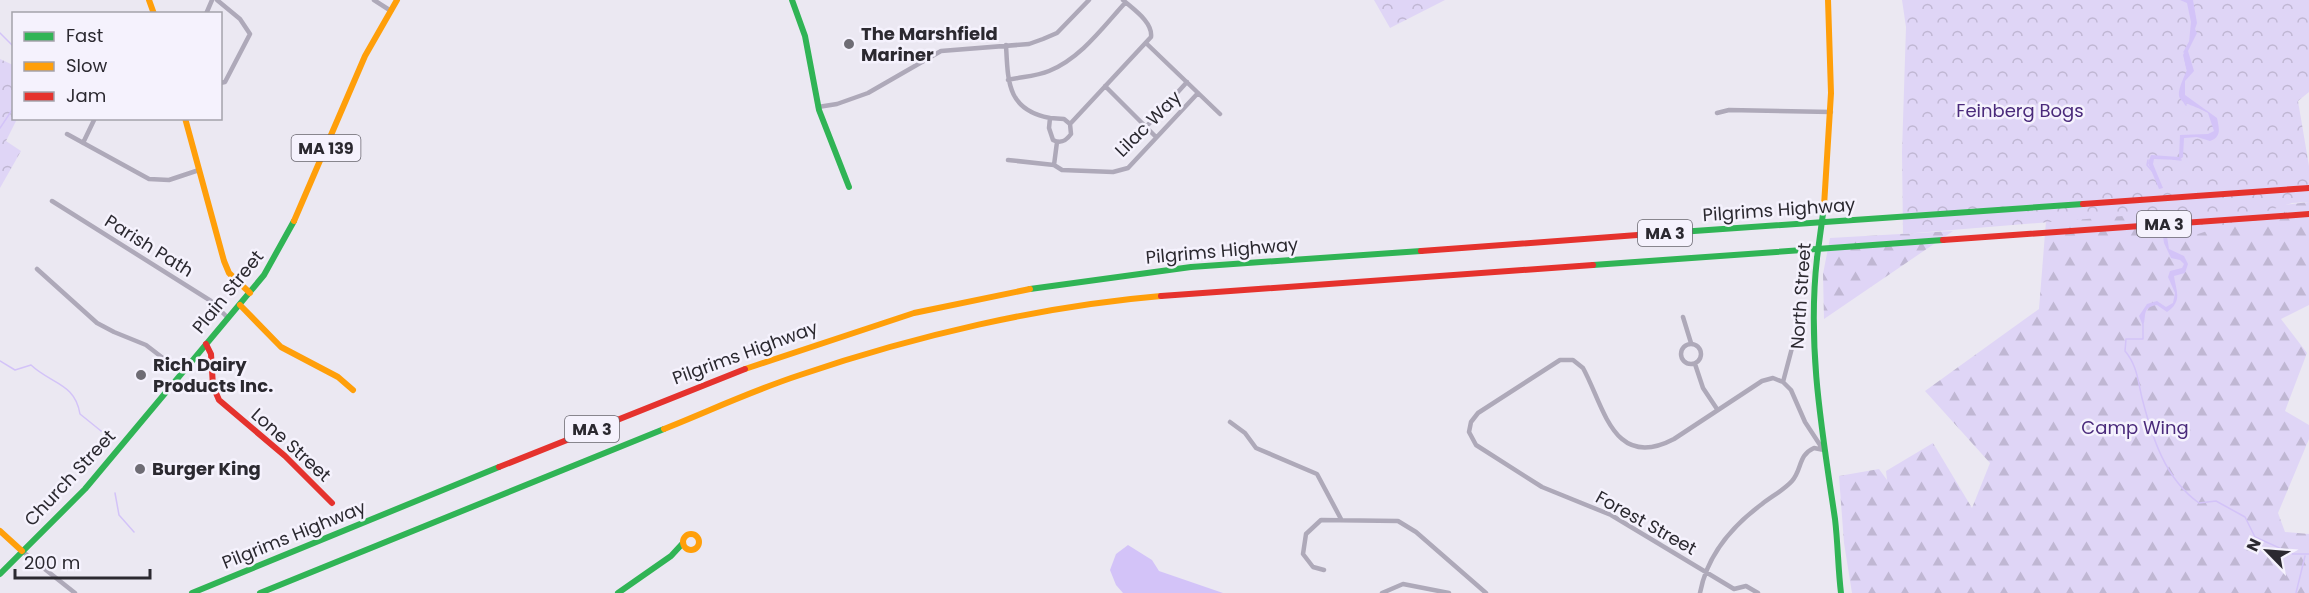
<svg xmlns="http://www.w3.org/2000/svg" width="2309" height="593" font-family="Poppins,sans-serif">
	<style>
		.forest { fill: url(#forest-firs) }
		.park { fill: url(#park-crowns) }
		.water { fill: #d3c3f8 }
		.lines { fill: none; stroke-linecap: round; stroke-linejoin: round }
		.stream { stroke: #d3c3f8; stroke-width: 1.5 }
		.street { stroke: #aea9b9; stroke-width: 4.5 }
		.fast { stroke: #30b455; stroke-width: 6 }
		.slow { stroke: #ff9f0a; stroke-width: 6 }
		.jam { stroke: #e5322d; stroke-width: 6 }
		.fast-bridge { stroke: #30b455; stroke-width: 6 }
		.poi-dot { fill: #6e6c74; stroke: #f5f2fd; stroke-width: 2 }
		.labels { text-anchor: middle; stroke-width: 5; stroke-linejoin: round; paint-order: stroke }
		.shield { fill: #f5f2fd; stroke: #68656e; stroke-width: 1.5 }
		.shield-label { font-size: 16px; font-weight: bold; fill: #2b2930 }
		.poi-label { font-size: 18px; font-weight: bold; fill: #2b2930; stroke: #f5f2fd; text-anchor: start }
		.park-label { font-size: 18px; fill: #4a2a7b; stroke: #f5f2fd }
		.street-label { font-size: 18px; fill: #2b2930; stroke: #f5f2fd }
	</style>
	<defs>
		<pattern id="forest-firs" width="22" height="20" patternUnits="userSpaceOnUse" patternTransform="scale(1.5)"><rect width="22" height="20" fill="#dfd5f6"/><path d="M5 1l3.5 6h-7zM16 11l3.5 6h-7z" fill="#c0b7d3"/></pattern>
		<pattern id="park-crowns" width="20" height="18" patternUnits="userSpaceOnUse" patternTransform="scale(1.5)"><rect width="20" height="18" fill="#dfd5f6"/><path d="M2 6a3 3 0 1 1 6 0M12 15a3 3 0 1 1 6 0" fill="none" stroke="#c0b7d3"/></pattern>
	</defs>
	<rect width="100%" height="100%" fill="#ebe8f2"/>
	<!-- forest -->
	<path class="forest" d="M2309 202V305L2281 319 2307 353 2285 411 2309 425V439L2278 513 2285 532 2309 534V593H1852L1844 543 1839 476 1879 469 1887 480 1886 471 1933 443 1972 508 1990 463 1925 391 2039 309 2046 221 2183 211 2184 217Z
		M1953 231 1824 319 1823 274 1830 238Z"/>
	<!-- park -->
	<path class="park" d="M1374 0H1445L1390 28Z
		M1902 0H2309V92L2298 101 2309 166V202L2292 203 2192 236 2183 211 1903 234 1902 152 1906 27Z
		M0 59 13 65 14 118 17 119 6 141 21 151 0 188Z"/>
	<!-- water -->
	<path class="water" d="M2180 0H2193L2197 23 2195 29 2197 33 2188 51 2194 71 2185 81V95L2217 118C2219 128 2222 137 2210 141L2197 137 2184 138 2183 157 2179 160 2154 159 2153 164 2163 188 2159 189 2148 163 2151 155 2179 157 2180 135 2208 134 2214 131 2208 113C2181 98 2170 107 2187 70L2183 55 2189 42 2191 22 2187 3Z
		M2162 229 2166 230 2169 249 2184 256 2188 264 2185 273 2174 276C2176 291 2183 301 2167 312L2157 305C2141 308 2147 315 2143 326L2139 316 2147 304 2157 301 2166 307 2173 303 2175 293 2168 277 2170 271 2182 268 2184 264 2180 260 2171 258 2164 243Z
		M1128 545 1152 560 1159 571 1223 593H1123L1116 585 1110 570 1116 554Z"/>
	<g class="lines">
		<!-- stream -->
		<path class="stream" d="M0 33 14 47
			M2184 52 2189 43
			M2185 59 2187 69
			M2181 97 2186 105
			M0 128 14 107
			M2173 159 2181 160
			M2148 160 2147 165 2152 171
			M2143 325V339H2126L2125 351C2137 365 2138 381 2142 398 2152 437 2165 479 2199 503L2216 501 2245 517 2255 537 2293 554H2309
			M0 361 15 370 31 365C51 384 75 383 80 414L111 439
			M115 493 119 515 134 532
			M2296 593 2305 556"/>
		<!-- street -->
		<path class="street" d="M217 0 240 19 250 34 225 82 220 83
			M374 0 391 11
			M206 14 212 0
			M1147 44 1220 114
			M1006 45C1008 82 1007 110 1050 118L1049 128 1053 140C1061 144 1066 141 1071 134L1070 124 1064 119 1050 118
			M1008 80C1021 77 1037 76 1049 71 1081 58 1103 27 1125 3
			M1105 86 1156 137
			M818 107 837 104 868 93 941 51 1029 44 1043 39 1057 33 1089 0
			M1717 113 1729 110 1831 112
			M1070 124 1151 37C1153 22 1133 9 1123 0
			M1146 127 1187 82
			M67 134 149 179 169 180 199 170
			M83 143 95 118
			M1008 160 1054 165 1062 170 1113 172 1128 168 1198 93
			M1054 165 1057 142
			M52 201 211 301 228 318
			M37 269 97 323 114 332 146 345 181 372
			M1683 317 1691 343
			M1797 329 1783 382 1791 390 1805 422 1822 448
			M1681 354a10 10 0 1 1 20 0a10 10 0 1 1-20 0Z
			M1695 364 1703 388 1717 409
			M1230 422 1245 433 1256 448 1317 474 1341 519
			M22 551 75 593
			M1324 570 1313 567 1303 554 1306 534 1321 520 1398 521 1416 532 1486 593
			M1382 593 1403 584 1449 593
			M1700 593C1707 555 1731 527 1762 504 1772 496 1784 490 1792 481 1802 470 1798 455 1814 448L1824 450
			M1758 593 1746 586 1734 589 1611 515 1542 487 1476 445 1469 432 1471 422 1478 413 1560 360H1573L1583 368C1604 406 1613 471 1674 439L1762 381 1773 378 1783 382"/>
		<!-- fast -->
		<path class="fast" d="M792 0 805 36 819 110 849 187
			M1651 234 2083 204
			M1817 258C1807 347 1822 431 1835 519 1838 544 1838 569 1841 593
			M1593 265 1943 240
			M1030 289 1191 267 1421 251
			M0 574 85 489 264 275 294 221
			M192 593 499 467
			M260 593 664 429
			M618 593 671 556 683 543"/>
		<!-- slow -->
		<path class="slow" d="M149 0 154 14
			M185 118 224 261 229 273 250 293
			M1824 206 1831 93 1828 0
			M294 221 365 56 397 0
			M240 305 281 347 338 377 353 390
			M745 369 914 313 1030 289
			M664 429C709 411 754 390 800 375 914 336 1042 306 1161 296
			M0 531 22 551
			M683 542a8 8 0 1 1 16 0a8 8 0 1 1-16 0Z"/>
		<!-- jam -->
		<path class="jam" d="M2083 204 2309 188
			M1943 240 2309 214
			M1421 251 1651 234
			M1161 296 1593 265
			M206 344 211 354 213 386 219 400 285 456 332 503
			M499 467 745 369"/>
		<!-- fast-bridge -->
		<path class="fast-bridge" d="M1817 258 1824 206"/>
	</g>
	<!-- markers -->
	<g class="poi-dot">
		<circle cx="849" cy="44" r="6"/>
		<circle cx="141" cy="375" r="6"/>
		<circle cx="140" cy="469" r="6"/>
	</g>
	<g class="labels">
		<!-- shield labels -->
		<g class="shield">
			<rect x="291.5" y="135" width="69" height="26" rx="4.5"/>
			<rect x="2137" y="211" width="54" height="26" rx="4.5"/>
			<rect x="1638" y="220" width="54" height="26" rx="4.5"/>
			<rect x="565" y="416" width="54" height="26" rx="4.5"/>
		</g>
		<g class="shield-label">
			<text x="326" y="154">MA 139</text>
			<text x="2164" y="230">MA 3</text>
			<text x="1665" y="239">MA 3</text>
			<text x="592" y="435">MA 3</text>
		</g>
		<!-- poi labels -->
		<g class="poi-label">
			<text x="861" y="40">The Marshfield<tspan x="861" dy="21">Mariner</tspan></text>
			<text x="153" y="371">Rich Dairy<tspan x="153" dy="21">Products Inc.</tspan></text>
			<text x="152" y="475">Burger King</text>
		</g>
		<!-- park labels -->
		<g class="park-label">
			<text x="2020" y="117">Feinberg Bogs</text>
			<text x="2135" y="434">Camp Wing</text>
		</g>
		<!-- street labels -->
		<g class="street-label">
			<text transform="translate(1148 124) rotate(-45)" y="6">Lilac Way</text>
			<text transform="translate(1779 210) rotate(-4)" y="6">Pilgrims Highway</text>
			<text transform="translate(149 246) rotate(32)" y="6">Parish Path</text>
			<text transform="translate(1222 251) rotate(-5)" y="6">Pilgrims Highway</text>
			<text transform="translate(228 292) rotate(-51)" y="6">Plain Street</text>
			<text transform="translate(1801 296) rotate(-86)" y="6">North Street</text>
			<text transform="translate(745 353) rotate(-20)" y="6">Pilgrims Highway</text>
			<text transform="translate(291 445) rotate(42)" y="6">Lone Street</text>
			<text transform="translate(70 478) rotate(-47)" y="6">Church Street</text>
			<text transform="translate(1646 523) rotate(29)" y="6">Forest Street</text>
			<text transform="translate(294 535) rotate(-22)" y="6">Pilgrims Highway</text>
		</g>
	</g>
	<!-- legend -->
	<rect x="12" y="12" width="210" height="108" fill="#f5f2fd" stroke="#a4a2ab" stroke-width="1.5"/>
	<rect x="24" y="32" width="30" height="9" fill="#30b455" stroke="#a4a2ab" stroke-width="1.5"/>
	<text x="66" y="42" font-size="18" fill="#2b2930">Fast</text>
	<rect x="24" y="62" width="30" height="9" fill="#ff9f0a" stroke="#a4a2ab" stroke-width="1.5"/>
	<text x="66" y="72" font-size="18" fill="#2b2930">Slow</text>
	<rect x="24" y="92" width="30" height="9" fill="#e5322d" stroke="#a4a2ab" stroke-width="1.5"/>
	<text x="66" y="102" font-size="18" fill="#2b2930">Jam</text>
	<!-- north arrow -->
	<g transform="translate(2267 551) rotate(295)" stroke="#f5f2fd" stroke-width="4.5" paint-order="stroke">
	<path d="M0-4.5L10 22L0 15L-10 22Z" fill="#2b2930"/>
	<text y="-9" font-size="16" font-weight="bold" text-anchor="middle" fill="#2b2930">N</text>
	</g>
	<!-- scale -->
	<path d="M15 569v9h135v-9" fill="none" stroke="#2b2930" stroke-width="3"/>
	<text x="24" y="569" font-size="18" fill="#2b2930" stroke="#f5f2fd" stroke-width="4.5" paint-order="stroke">200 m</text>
</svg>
